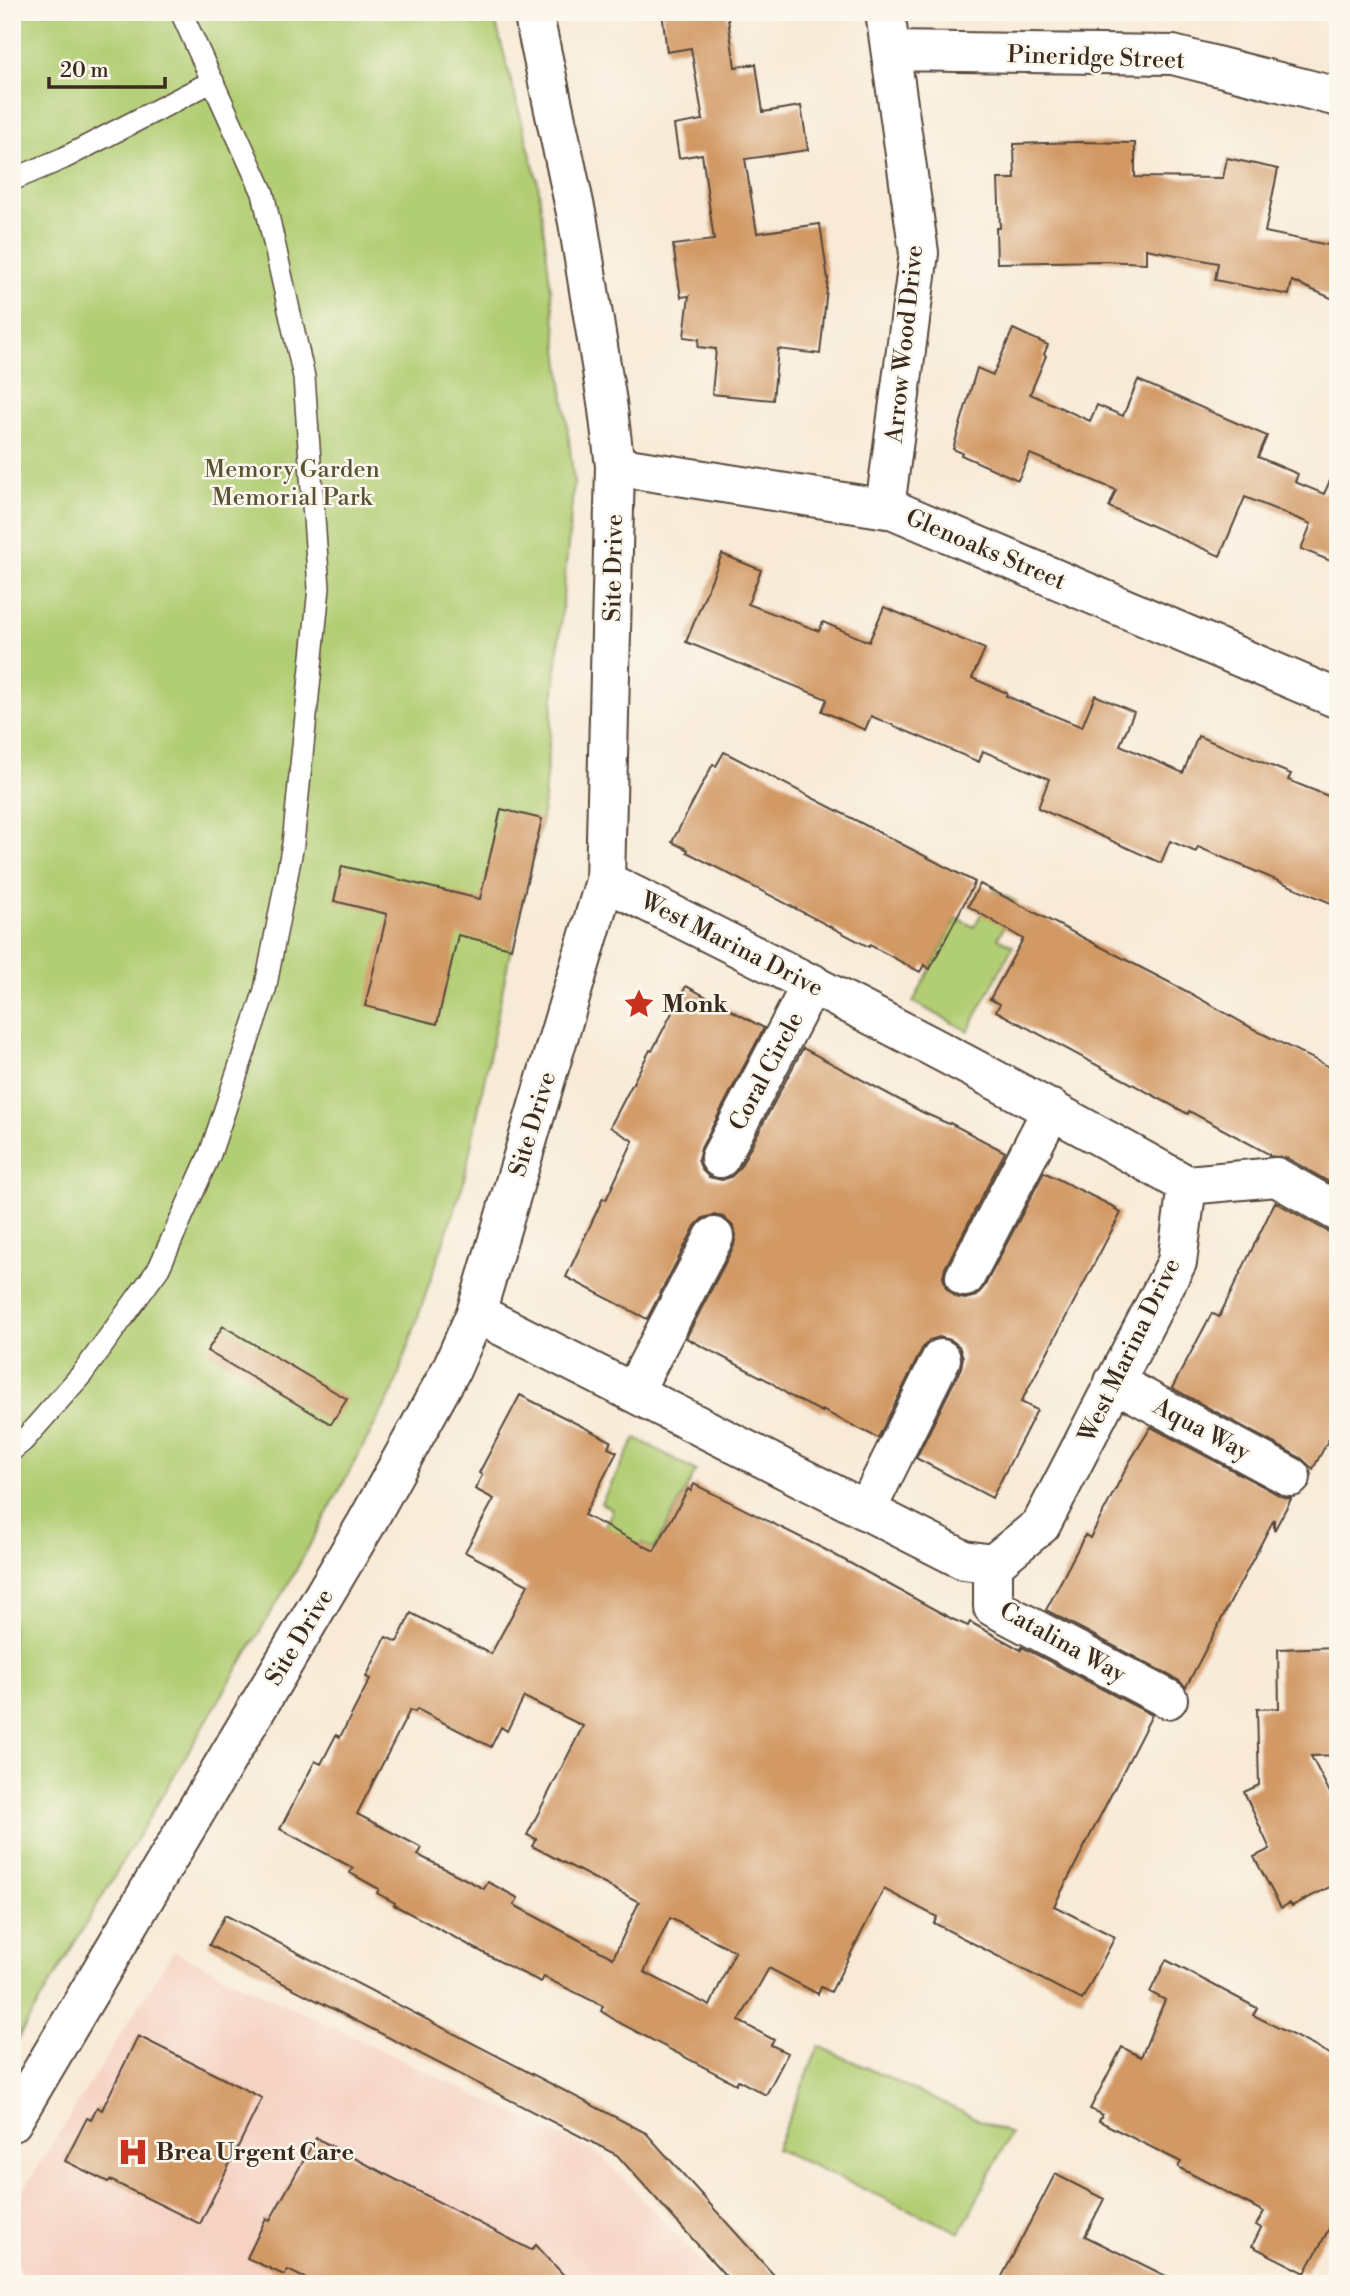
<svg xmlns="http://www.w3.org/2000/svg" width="1350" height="2296" font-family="'Libre Bodoni',serif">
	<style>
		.built { fill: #f6d2c3 }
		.green { fill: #b2ce75; stroke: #767c4a; stroke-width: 2 }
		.building { fill: #d29965; fill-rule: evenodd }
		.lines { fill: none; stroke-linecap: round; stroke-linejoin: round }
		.lane-casing { stroke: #57473a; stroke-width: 24 }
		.street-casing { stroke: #57473a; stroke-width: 42 }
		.lane { stroke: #fff; stroke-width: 21 }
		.street { stroke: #fff; stroke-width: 38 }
		.labels { text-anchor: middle; stroke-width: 5; stroke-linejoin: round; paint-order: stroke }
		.street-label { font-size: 24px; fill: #3b2a1e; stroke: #fbf7ec }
		.park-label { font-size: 24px; fill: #595334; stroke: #fbf7ec }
		.poi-label { font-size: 24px; font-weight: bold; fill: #3b2a1e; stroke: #fbf7ec; text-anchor: start }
	</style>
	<rect width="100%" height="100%" fill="#fbf7ec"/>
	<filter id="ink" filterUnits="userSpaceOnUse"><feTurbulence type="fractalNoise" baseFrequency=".0143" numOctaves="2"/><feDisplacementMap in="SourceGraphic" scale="14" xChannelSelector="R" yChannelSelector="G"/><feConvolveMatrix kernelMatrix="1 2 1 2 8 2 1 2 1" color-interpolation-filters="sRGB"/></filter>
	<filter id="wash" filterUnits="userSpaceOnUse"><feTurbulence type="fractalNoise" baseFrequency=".00686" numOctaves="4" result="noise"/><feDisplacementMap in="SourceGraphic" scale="28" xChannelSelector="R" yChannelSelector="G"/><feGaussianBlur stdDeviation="1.57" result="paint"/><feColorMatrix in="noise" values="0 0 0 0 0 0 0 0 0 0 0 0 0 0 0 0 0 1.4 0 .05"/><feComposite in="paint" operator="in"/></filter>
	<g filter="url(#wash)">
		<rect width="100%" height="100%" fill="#f8ead7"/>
		<!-- built -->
		<path class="built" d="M173 1951 601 2155 722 2284H25L12 2252V2208Z"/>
		<!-- green -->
		<path class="green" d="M12 12H493L538 183 574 482 542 819 511 948 464 1181 393 1391 294 1574 12 2048Z
			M994 890 1017 902 998 938 1013 946 968 1031 913 1002 957 918 974 927Z
			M636 1438 696 1471 654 1549 642 1543 623 1579 587 1560 613 1510 601 1503Z
			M819 2046 1010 2134 960 2233 776 2149Z"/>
		<g id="blocks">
			<!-- building -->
			<path class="building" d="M662 12H727L735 67 756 64 763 112 801 106 808 150 745 159 757 233 820 224 828 279 820 354 778 349 773 400 712 394 716 349 698 347 699 339 684 337 689 296 681 297 673 245 714 240 702 154 679 158 674 125 703 120 691 48 667 52Z
				M1079 142 1135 143V177L1223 178 1227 158 1278 169 1265 232 1338 247V301L1292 281 1289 295 1215 280 1218 263 1146 249V263L1102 261 997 263 996 228H1000L998 179H1015L1014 144Z
				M1013 329 1048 345 1044 354 1046 356 1030 394 1090 421 1097 405 1123 416 1138 380 1267 436 1258 457 1298 474 1295 482 1324 494 1338 463V564L1301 549 1311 524 1245 497 1220 556 1109 507 1116 490 1030 454 1018 480 961 455 962 453 953 449 977 368 993 375Z
				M722 554 761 570 748 604 819 631 823 622 869 642 884 607 985 649 972 678 1007 693 1006 696 1082 727 1095 695 1134 712 1120 745 1183 773 1198 736 1291 774 1288 780 1338 800V906L1198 847 1196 852 1170 841 1161 863 1038 808 1049 779 983 751 979 762 871 716 865 730 822 711 827 699 686 642Z
				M724 752 975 882 930 969 924 965 920 972 870 945 869 947 687 852 688 850 672 842 713 764 716 766Z
				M501 809 542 819 511 948 458 935 437 1024 365 1006 387 914 334 901 342 866 480 899Z
				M980 884 1186 991 1261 1033 1338 1071V1187L1287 1158 1269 1156V1154L1189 1111 1188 1114 996 1011 1000 1004 990 999 1023 939 968 906Z
				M686 986 764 1028 701 1148 698 1160 702 1170 709 1177 722 1180 731 1177 739 1169 803 1048 922 1112 949 1124 950 1123 1005 1152 945 1268 943 1277 946 1288 956 1297 965 1299 976 1296 984 1287 1044 1172 1116 1208 1115 1210 1121 1213 1021 1402 1037 1410 992 1498 916 1458 961 1368 963 1357 959 1346 951 1340 939 1337 929 1340 922 1349 878 1438 822 1410V1412L790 1396 769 1381 686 1338 734 1246 736 1235 733 1226 723 1217 714 1215 703 1218 695 1226 647 1319 566 1277 603 1198 606 1200 633 1141 610 1127 650 1050 652 1051Z
				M1275 1202 1327 1231 1338 1234V1422L1313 1469 1301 1458 1172 1388 1212 1313 1219 1317Z
				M223 1326 347 1399 331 1424 207 1351Z
				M520 1395 611 1441 608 1448 617 1452 584 1515 654 1551 688 1489 691 1491 694 1484 824 1549 952 1619 968 1626 970 1622 1021 1650 1022 1647 1152 1715 1054 1906 1115 1937 1082 2000 934 1923 937 1917 884 1889 831 1992 821 1987 818 1994 769 1968 739 2021 774 2040 771 2045 788 2053 766 2095 738 2080 736 2084 618 2022 601 2011 603 2006 544 1977 541 1982 512 1968 394 1905 395 1903 377 1893 379 1889 350 1873 353 1868 280 1829 315 1761 321 1764 336 1735 340 1737 370 1679 366 1677 386 1637 397 1642 411 1613 491 1654 528 1585 465 1552 494 1499 475 1489 482 1475 479 1473ZM524 1697 583 1726 527 1835 536 1839 532 1846 639 1902 613 1958 514 1905 518 1898 488 1882 484 1889 471 1882 418 1855 422 1848 357 1814 410 1710 415 1712 417 1709 491 1747 501 1727 507 1731ZM670 1918 735 1951 710 2006 644 1972Z
				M1151 1427 1281 1496 1291 1499 1274 1531V1519L1186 1687 1178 1680 1046 1610 1085 1535 1090 1538 1130 1461Z
				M1338 1647V1755L1311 1756 1338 1808V1883L1292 1906 1290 1903 1281 1908 1254 1857 1270 1849 1244 1792 1259 1785 1257 1709 1279 1708 1278 1649Z
				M225 1915 646 2133 782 2284H733L617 2155 209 1945Z
				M1166 1960 1257 2008 1253 2015 1338 2058V2212L1305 2273 1252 2246 1261 2228 1256 2225 1264 2212 1178 2167 1181 2162 1099 2121 1102 2115 1090 2109 1122 2047 1141 2057 1165 2000 1150 1992Z
				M138 2036 262 2098 200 2224 110 2180 108 2182 65 2161 87 2118 91 2120 97 2107 102 2110Z
				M316 2138 531 2250 536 2245 572 2284H316L288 2270 284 2275 247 2258 266 2218 270 2220Z
				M1055 2174 1104 2199 1085 2236 1182 2284H998Z"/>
		</g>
	</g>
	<g filter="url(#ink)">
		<use href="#blocks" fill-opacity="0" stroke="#57473a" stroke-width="2"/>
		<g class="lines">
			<!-- lane casing -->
			<g class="lane-casing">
				<path id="lane" d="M12 180 64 158 213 81
					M12 1450 23 1441 82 1374 159 1268 210 1154 265 990 293 844 319 588 304 377 263 193 181 12"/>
			</g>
			<!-- street casing -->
			<g class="street-casing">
				<path id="street" d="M885 12 919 253 887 492V509
					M892 51 1173 55 1338 97
					M615 466 894 510 1338 699
					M720 1158 812 983
					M1187 1185 1276 1177 1338 1212
					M965 1277 1052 1109
					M476 1313 964 1560 993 1564 1041 1525 1177 1262 1187 1185C996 1077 801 978 605 881
					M1114 1382 1291 1477
					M634 1391 714 1237
					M866 1511 941 1359
					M993 1564V1607L1168 1699
					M12 2122 366 1524 451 1370 476 1313 605 881 615 466 607 402 578 222 533 12"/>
			</g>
			<!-- lane -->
			<use href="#lane" class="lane"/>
			<!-- street -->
			<use href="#street" class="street"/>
		</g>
	</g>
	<!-- icons -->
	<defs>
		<g id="sight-bare" transform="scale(2.415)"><path d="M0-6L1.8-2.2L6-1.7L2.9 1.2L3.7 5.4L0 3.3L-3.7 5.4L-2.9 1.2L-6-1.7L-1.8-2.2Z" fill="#c8321e" stroke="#fbf7ec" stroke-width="2.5" paint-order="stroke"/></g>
		<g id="hospital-bare" transform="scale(2.415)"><path d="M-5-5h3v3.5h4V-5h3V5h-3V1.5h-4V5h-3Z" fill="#c8321e" stroke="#fbf7ec" stroke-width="2.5" paint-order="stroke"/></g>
	</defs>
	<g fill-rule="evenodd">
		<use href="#sight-bare" x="639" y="1004"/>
		<use href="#hospital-bare" x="133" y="2152"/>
	</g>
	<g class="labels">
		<!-- street labels -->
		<g class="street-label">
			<text transform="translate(1096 57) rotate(2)" y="8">Pineridge Street</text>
			<text transform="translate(904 344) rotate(-84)" y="8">Arrow Wood Drive</text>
			<text transform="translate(986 549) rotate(23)" y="8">Glenoaks Street</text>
			<text transform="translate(613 568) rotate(-89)" y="8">Site Drive</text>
			<text transform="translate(732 944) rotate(27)" y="8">West Marina Drive</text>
			<text transform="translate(766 1071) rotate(-62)" y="8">Coral Circle</text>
			<text transform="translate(532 1124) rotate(-73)" y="8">Site Drive</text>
			<text transform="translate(1129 1350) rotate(-64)" y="8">West Marina Drive</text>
			<text transform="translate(1202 1429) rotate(28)" y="8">Aqua Way</text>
			<text transform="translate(299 1637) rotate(-59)" y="8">Site Drive</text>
			<text transform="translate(1063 1642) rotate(29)" y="8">Catalina Way</text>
		</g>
		<!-- park labels -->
		<g class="park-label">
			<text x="292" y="477">Memory Garden<tspan x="292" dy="28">Memorial Park</tspan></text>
		</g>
		<!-- poi labels -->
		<g class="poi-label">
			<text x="662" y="1012">Monk</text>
			<text x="156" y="2160">Brea Urgent Care</text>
		</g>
	</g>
	<!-- margin -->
	<rect width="1350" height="2296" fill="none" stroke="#fbf7ec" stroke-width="42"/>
	<!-- scale -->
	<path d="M49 77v10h116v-10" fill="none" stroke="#3b2a1e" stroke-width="3.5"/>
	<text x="60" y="77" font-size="21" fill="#3b2a1e" stroke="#fbf7ec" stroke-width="5" paint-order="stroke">20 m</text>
</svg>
